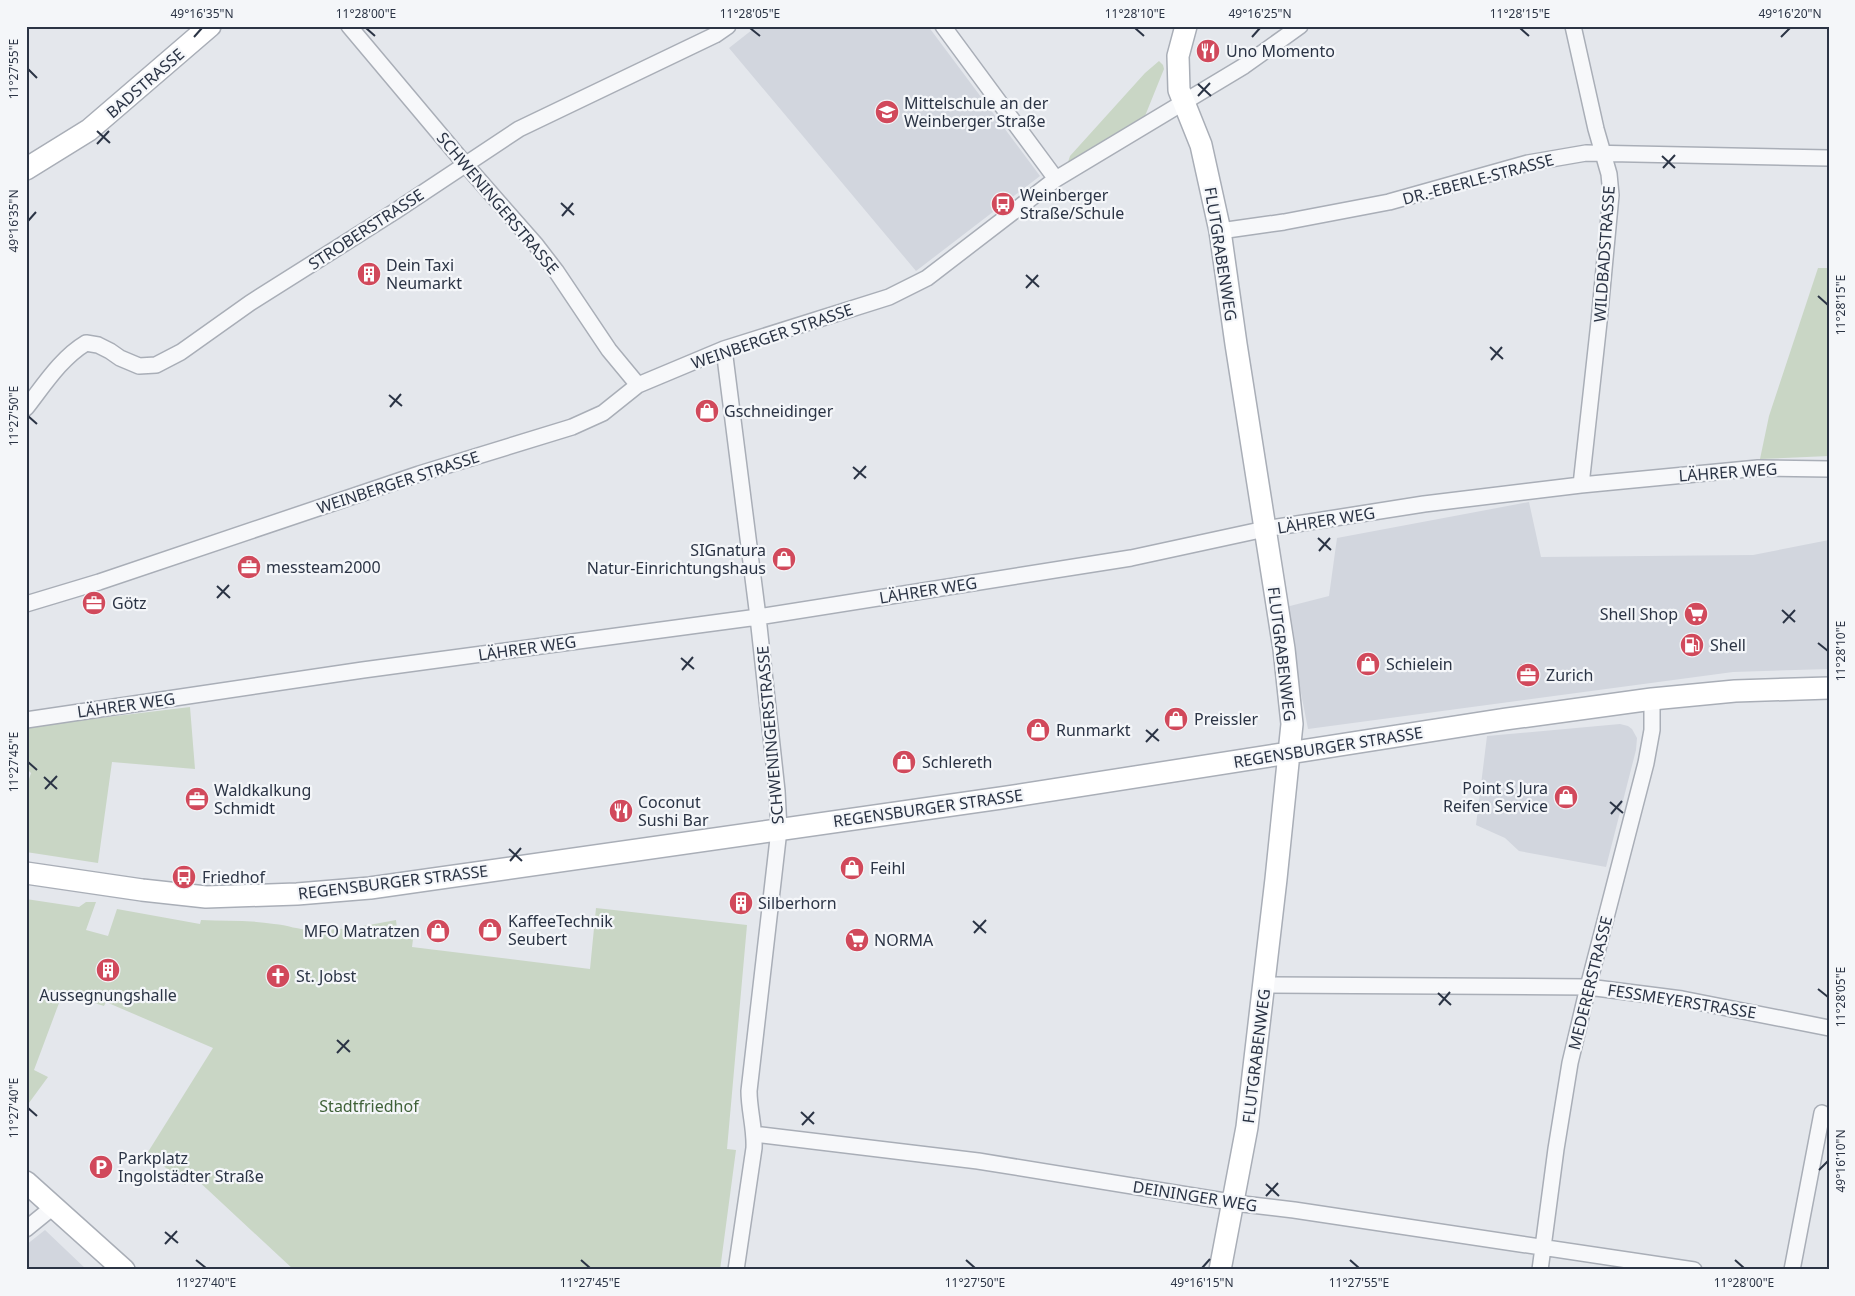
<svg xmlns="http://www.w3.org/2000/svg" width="1855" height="1296" font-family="'Noto Sans',sans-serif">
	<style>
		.built { fill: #d2d6de }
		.green { fill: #c9d6c5 }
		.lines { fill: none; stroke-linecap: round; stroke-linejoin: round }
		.street-casing { stroke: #a9aeb7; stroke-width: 18 }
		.secondary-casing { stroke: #a9aeb7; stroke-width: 24 }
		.street { stroke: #f7f8fa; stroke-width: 15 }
		.secondary { stroke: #fff; stroke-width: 21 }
		.ticks { fill: none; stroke: #2b3445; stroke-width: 2 }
		.labels { text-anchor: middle; stroke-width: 4.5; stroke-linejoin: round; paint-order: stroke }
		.poi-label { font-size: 16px; fill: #2b3445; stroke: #f4f6f9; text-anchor: start }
		.street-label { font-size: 16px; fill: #2b3445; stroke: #f4f6f9 }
		.park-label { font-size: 16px; fill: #3f6138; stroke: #f4f6f9 }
		.neatline { fill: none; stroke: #2b3445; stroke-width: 2 }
		.ticks-label { font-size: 12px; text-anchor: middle; fill: #2b3445 }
	</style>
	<rect width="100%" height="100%" fill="#e4e7ec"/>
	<!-- built -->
	<path class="built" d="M757 26H928L1040 176 916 271 729 48Z
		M1529 502 1541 557 1753 555 1829 540V669L1733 672 1308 729 1286 616V607L1329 596 1337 538Z
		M1620 724 1628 726 1632 729 1637 738 1636 750 1606 867 1519 851 1505 838 1476 825 1487 736Z
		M45 1230 87 1270H26V1245Z"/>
	<!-- green -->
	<path class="green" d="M1159 61 1163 65 1164 69 1145 116 1070 162H1068L1070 156 1145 73Z
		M1818 268H1829V456L1760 459 1769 416Z
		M190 707 195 769 112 762 98 863 26 852V788L31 773 26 768V727Z
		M26 899 79 907 86 902H96L86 930 108 936 117 909 200 924 201 920C225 921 250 920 274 924 287 925 299 930 312 930 340 931 369 925 396 920L398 937 413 939 412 947 590 969 596 908 747 925 727 1149 736 1150 720 1270H294L193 1176 185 1185 148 1152 213 1048 106 1002 104 1006 88 1001H79L62 995 34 1070 48 1077 26 1107Z"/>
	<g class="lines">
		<!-- street casing -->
		<g class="street-casing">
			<path id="street" d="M349 26 465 164 536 245 556 271 609 350 638 385
				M943 26 1056 179
				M1573 26 1596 129 1609 174 1611 195 1599 322 1581 485
				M1220 231 1284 222 1389 202 1528 163 1586 153 1829 158
				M724 349 758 617 777 791 779 830 749 1091C749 1110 755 1129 754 1148L736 1270
				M26 408C44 385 61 358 86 343L98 345 110 351 120 358 139 366 156 365 181 352 250 303 394 212 519 129 715 35 728 26
				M26 604 99 582 419 474 572 427 603 413 638 385 724 349 889 297 927 278 1056 179 1244 66 1300 26
				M26 720 363 670 758 617 1131 558 1265 529 1424 504 1581 485 1758 468 1829 469
				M1265 985 1588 987 1682 999 1829 1028
				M754 1134 978 1161 1243 1204 1294 1210 1694 1270
				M26 1229 53 1207
				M1540 1270 1556 1149 1570 1063 1588 987 1646 763 1652 730V699
				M1792 1270 1822 1113"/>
		</g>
		<!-- secondary casing -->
		<g class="secondary-casing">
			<path id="secondary" d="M1186 26 1178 56 1179 90 1201 145 1220 231 1236 344 1284 649 1292 724 1276 879 1247 1127 1220 1270
				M26 169 89 130 210 26
				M26 873 142 890 206 897 297 894 370 888 1001 798 1506 719 1652 699 1735 691 1829 688
				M26 1182 124 1270"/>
		</g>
		<!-- street -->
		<use href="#street" class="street"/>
		<!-- secondary -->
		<use href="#secondary" class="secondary"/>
	</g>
	<!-- ticks -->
	<path class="ticks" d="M366 28 375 36M750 28 760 36M1135 28 1144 36M1520 28 1529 36M194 37 202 28M1252 37 1260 28M1781 37 1790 28M28 69 37 78M1198 84 1211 96M1198 96 1210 83M97 131 110 143M97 144 109 131M1662 156 1675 168M1663 168 1675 155M561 203 574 215M562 216 573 203M28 221 36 212M1026 275 1039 287M1026 288 1038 275M1818 296 1828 305M1490 347 1503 359M1491 360 1502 347M389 395 402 406M390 407 401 394M28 416 37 424M853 467 866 478M854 479 866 466M1318 538 1331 550M1319 551 1330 538M217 586 230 598M217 598 229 585M1782 610 1795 622M1783 623 1795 610M1818 643 1828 651M681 658 694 669M682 670 693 657M1146 730 1159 741M1146 742 1158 729M28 762 37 770M44 777 57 789M45 789 57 776M1610 802 1623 813M1611 814 1622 801M509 849 522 861M510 861 521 848M973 921 986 933M974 933 986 920M1818 989 1828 997M1438 993 1451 1005M1439 1005 1450 992M337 1040 350 1052M337 1053 349 1040M28 1108 37 1116M801 1112 814 1124M802 1125 814 1112M1819 1170 1828 1161M1266 1184 1279 1196M1266 1196 1278 1183M165 1232 178 1243M165 1244 177 1231M196 1260 206 1268M581 1260 590 1268M966 1260 975 1268M1350 1260 1359 1268M1735 1260 1744 1268M1202 1268 1210 1259"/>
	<!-- icons -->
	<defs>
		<g id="restaurant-disc" transform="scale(1.25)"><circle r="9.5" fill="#d1495b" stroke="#f4f6f9"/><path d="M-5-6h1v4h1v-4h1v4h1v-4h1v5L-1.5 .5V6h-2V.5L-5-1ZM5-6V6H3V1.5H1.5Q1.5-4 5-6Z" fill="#fff"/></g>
		<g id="school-disc" transform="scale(1.25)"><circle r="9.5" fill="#d1495b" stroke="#f4f6f9"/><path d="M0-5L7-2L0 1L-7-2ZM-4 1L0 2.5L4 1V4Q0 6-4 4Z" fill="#fff"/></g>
		<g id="bus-disc" transform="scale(1.25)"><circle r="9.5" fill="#d1495b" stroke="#f4f6f9"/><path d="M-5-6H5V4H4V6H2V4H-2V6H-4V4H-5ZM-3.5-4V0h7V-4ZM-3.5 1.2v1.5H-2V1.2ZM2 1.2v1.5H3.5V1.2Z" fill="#fff"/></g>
		<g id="building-disc" transform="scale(1.25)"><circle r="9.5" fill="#d1495b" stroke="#f4f6f9"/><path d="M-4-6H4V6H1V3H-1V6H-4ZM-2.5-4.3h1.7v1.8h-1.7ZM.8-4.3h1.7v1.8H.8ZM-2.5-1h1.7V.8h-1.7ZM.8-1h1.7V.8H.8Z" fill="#fff"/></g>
		<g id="shop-disc" transform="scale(1.25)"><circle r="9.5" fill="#d1495b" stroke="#f4f6f9"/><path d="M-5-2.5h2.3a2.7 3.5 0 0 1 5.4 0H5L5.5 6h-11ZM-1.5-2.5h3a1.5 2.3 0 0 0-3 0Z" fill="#fff"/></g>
		<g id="office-disc" transform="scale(1.25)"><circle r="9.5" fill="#d1495b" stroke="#f4f6f9"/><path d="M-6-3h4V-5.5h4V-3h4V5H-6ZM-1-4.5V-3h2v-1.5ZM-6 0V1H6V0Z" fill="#fff"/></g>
		<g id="supermarket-disc" transform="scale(1.25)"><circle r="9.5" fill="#d1495b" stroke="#f4f6f9"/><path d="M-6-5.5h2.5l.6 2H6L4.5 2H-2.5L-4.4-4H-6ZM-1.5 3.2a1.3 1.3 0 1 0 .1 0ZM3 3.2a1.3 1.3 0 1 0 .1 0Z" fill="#fff"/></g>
		<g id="fuel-disc" transform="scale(1.25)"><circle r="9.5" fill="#d1495b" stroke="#f4f6f9"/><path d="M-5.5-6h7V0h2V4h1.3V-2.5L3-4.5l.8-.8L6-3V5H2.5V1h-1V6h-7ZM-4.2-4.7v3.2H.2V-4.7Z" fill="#fff"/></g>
		<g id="church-disc" transform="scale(1.25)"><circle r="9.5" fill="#d1495b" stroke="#f4f6f9"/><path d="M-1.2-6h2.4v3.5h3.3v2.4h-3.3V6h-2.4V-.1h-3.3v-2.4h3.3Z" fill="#fff"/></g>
		<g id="parking-disc" transform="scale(1.25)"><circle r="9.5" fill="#d1495b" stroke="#f4f6f9"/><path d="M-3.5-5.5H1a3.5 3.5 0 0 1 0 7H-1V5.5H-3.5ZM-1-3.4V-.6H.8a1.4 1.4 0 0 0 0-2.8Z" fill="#fff"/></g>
	</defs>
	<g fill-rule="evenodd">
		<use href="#restaurant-disc" x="1208" y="51"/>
		<use href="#school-disc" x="887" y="112"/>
		<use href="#bus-disc" x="1003" y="204"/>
		<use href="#building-disc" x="369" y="274"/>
		<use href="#shop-disc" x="707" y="411"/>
		<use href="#shop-disc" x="784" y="559"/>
		<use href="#office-disc" x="249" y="567"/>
		<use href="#office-disc" x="94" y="603"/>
		<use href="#supermarket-disc" x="1696" y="614"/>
		<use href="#fuel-disc" x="1692" y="645"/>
		<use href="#shop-disc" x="1368" y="664"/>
		<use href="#office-disc" x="1528" y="675"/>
		<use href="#shop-disc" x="1176" y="719"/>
		<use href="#shop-disc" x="1038" y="730"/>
		<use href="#shop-disc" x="904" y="762"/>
		<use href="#shop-disc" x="1566" y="797"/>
		<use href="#office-disc" x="197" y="799"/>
		<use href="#restaurant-disc" x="621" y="811"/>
		<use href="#shop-disc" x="852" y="868"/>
		<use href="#bus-disc" x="184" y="877"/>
		<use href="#building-disc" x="741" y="903"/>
		<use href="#shop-disc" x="490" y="930"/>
		<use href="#shop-disc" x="438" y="931"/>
		<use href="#supermarket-disc" x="857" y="940"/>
		<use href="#building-disc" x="108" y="970"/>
		<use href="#church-disc" x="278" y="976"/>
		<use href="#parking-disc" x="101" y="1167"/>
	</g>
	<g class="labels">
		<!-- poi labels -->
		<g class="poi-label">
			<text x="1226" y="57">Uno Momento</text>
			<text x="904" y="109">Mittelschule an der<tspan x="904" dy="18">Weinberger Straße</tspan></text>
			<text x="1020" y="201">Weinberger<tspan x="1020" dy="18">Straße/Schule</tspan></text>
			<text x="386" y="271">Dein Taxi<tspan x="386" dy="18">Neumarkt</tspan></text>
			<text x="724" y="417">Gschneidinger</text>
			<text x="766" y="556" text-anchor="end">SIGnatura<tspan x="766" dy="18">Natur-Einrichtungshaus</tspan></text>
			<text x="266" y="573">messteam2000</text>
			<text x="112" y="609">Götz</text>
			<text x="1678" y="620" text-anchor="end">Shell Shop</text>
			<text x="1710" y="651">Shell</text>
			<text x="1386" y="670">Schielein</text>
			<text x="1546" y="681">Zurich</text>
			<text x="1194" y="725">Preissler</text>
			<text x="1056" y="736">Runmarkt</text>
			<text x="922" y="768">Schlereth</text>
			<text x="1548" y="794" text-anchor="end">Point S Jura<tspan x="1548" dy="18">Reifen Service</tspan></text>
			<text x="214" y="796">Waldkalkung<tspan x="214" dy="18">Schmidt</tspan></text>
			<text x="638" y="808">Coconut<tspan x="638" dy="18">Sushi Bar</tspan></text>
			<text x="870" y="874">Feihl</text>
			<text x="202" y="883">Friedhof</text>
			<text x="758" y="909">Silberhorn</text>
			<text x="508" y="927">KaffeeTechnik<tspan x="508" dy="18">Seubert</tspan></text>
			<text x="420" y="937" text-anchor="end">MFO Matratzen</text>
			<text x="874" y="946">NORMA</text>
			<text x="296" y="982">St. Jobst</text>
			<text x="108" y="1001" text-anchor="middle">Aussegnungshalle</text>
			<text x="118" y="1164">Parkplatz<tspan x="118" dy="18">Ingolstädter Straße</tspan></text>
		</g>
		<!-- street labels -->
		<g class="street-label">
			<text transform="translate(145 83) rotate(-41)" y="6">BADSTRASSE</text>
			<text transform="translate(1478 179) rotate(-15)" y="6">DR.-EBERLE-STRASSE</text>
			<text transform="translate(498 203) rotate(50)" y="6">SCHWENINGERSTRASSE</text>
			<text transform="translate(366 229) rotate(-33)" y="6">STROBERSTRASSE</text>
			<text transform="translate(1221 254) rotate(81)" y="6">FLUTGRABENWEG</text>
			<text transform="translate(1604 254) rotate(-86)" y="6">WILDBADSTRASSE</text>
			<text transform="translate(772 336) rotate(-19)" y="6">WEINBERGER STRASSE</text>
			<text transform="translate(1728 472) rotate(-4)" y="6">LÄHRER WEG</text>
			<text transform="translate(398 482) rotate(-18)" y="6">WEINBERGER STRASSE</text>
			<text transform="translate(1326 520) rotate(-9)" y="6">LÄHRER WEG</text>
			<text transform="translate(928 590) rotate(-9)" y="6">LÄHRER WEG</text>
			<text transform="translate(527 648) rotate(-8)" y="6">LÄHRER WEG</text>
			<text transform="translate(1282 654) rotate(83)" y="6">FLUTGRABENWEG</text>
			<text transform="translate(126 705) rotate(-8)" y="6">LÄHRER WEG</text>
			<text transform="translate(770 735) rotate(-95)" y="6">SCHWENINGERSTRASSE</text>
			<text transform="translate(1328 747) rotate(-9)" y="6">REGENSBURGER STRASSE</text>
			<text transform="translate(928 808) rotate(-8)" y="6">REGENSBURGER STRASSE</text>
			<text transform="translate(393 882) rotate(-7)" y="6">REGENSBURGER STRASSE</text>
			<text transform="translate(1590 983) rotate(-76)" y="6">MEDERERSTRASSE</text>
			<text transform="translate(1682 1001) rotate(9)" y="6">FESSMEYERSTRASSE</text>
			<text transform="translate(1256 1056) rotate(-83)" y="6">FLUTGRABENWEG</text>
			<text transform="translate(1195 1196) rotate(9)" y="6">DEININGER WEG</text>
		</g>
		<!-- park labels -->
		<g class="park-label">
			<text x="369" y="1112">Stadtfriedhof</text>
		</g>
	</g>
	<!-- border -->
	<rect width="1855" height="1296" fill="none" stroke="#f4f6f9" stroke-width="55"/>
	<rect x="28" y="28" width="1800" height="1240" class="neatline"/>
	<g class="ticks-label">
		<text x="202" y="18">49°16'35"N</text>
		<text x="366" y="18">11°28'00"E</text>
		<text x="750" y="18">11°28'05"E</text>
		<text x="1135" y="18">11°28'10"E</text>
		<text x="1260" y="18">49°16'25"N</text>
		<text x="1520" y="18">11°28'15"E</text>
		<text x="1790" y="18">49°16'20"N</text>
		<text transform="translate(14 69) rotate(-90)" y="4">11°27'55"E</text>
		<text transform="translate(14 221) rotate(-90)" y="4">49°16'35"N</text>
		<text transform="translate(1841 305) rotate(-90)" y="4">11°28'15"E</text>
		<text transform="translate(14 416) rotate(-90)" y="4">11°27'50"E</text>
		<text transform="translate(1841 651) rotate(-90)" y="4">11°28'10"E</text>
		<text transform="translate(14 762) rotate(-90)" y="4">11°27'45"E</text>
		<text transform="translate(1841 997) rotate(-90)" y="4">11°28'05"E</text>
		<text transform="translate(14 1108) rotate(-90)" y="4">11°27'40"E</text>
		<text transform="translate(1841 1161) rotate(-90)" y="4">49°16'10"N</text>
		<text x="206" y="1287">11°27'40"E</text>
		<text x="590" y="1287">11°27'45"E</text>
		<text x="975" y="1287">11°27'50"E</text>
		<text x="1202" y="1287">49°16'15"N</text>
		<text x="1359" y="1287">11°27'55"E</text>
		<text x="1744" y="1287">11°28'00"E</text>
	</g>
</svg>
